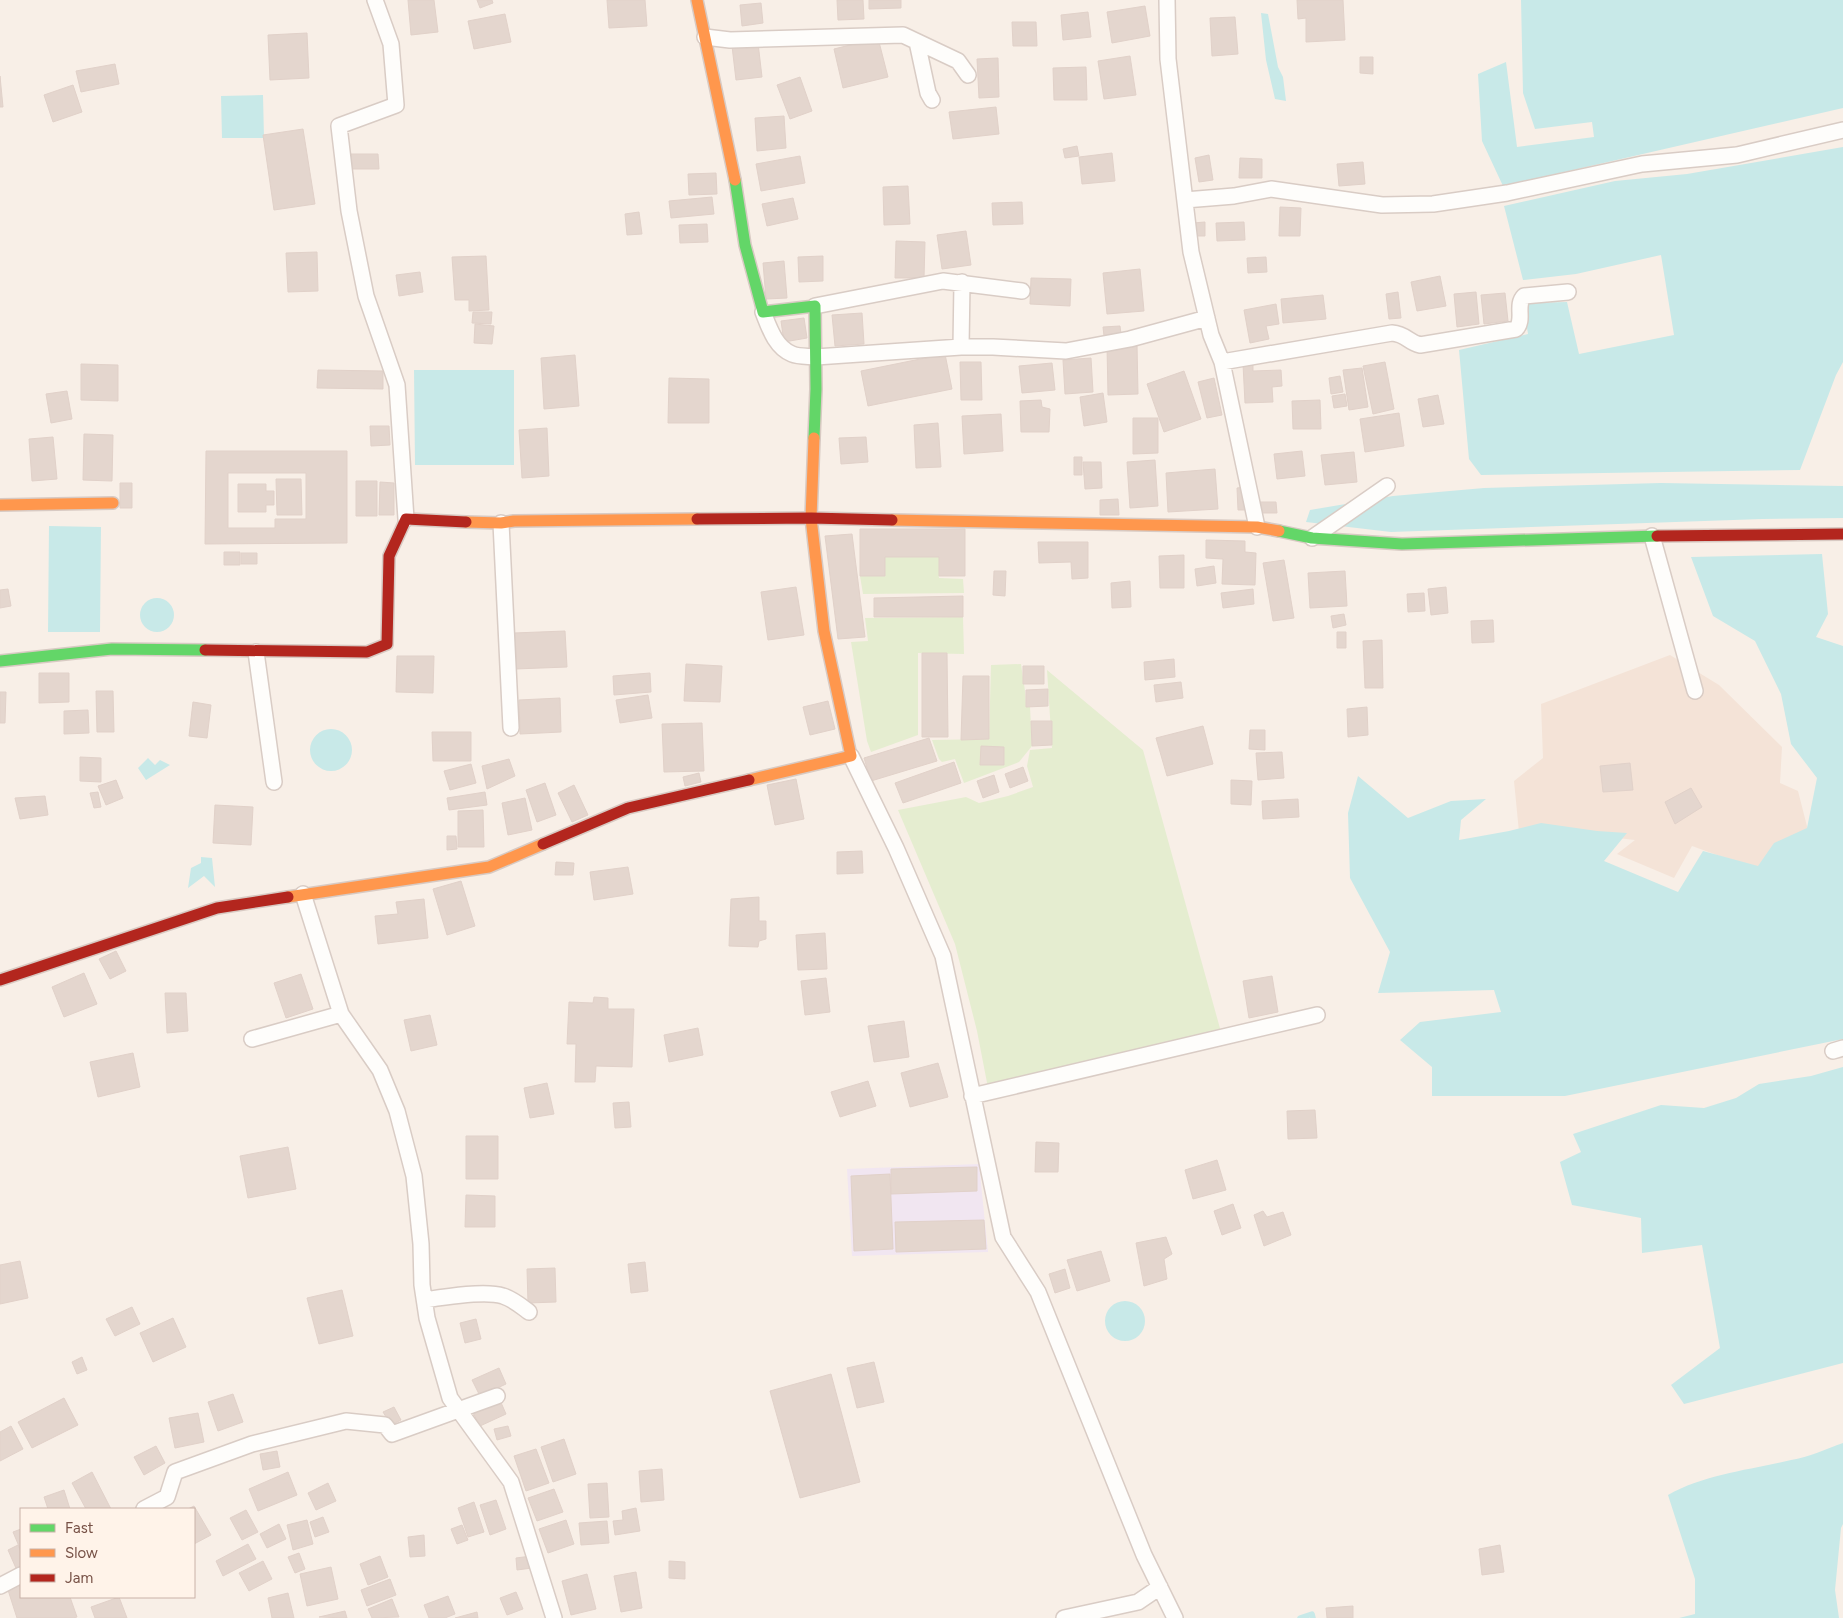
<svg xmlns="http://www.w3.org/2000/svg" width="1843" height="1618" font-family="Figtree,sans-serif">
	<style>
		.residential { fill: #f4e3d7 }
		.education { fill: #f1e6f1 }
		.green { fill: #e5edd0 }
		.water { fill: #c8e9e8 }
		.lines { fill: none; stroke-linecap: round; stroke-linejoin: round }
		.stream { stroke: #c8e9e8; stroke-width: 5.5 }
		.building { fill: #e4d6ce; stroke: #e1d1c9; fill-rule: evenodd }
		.street-casing { stroke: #d9ccc5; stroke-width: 18 }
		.fast-casing { stroke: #d8cac3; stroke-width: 14 }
		.slow-casing { stroke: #d8cac3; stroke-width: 14 }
		.jam-casing { stroke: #d8cac3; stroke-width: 14 }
		.street { stroke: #fefdfb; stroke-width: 15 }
		.fast { stroke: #63d668; stroke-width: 11 }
		.slow { stroke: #ff974d; stroke-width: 11 }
		.jam { stroke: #b3261e; stroke-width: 11 }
	</style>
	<rect width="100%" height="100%" fill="#f8efe7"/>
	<!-- residential -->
	<path class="residential" d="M1670 655 1719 685 1782 747 1780 783 1798 791 1811 842 1764 872 1692 846 1674 878 1617 854 1635 840 1542 829 1519 832 1514 781 1543 758 1541 704Z"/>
	<!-- education -->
	<path class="education" d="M979 1164 988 1252 852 1256 847 1169Z"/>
	<!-- green -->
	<path class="green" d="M885 557H939V578L963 579 964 593 863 594 860 576Z
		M963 617 964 654 918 653V735L871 752 867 741 851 642 868 641 865 618Z
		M1021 664C1023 679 1026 692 1026 707H1030L1032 746 1019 762 964 783 955 759 942 762 939 759 932 740 989 739 991 665Z
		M1047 670 1143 750 1221 1032 989 1093 977 1031 955 944 898 810 966 797 979 803 1008 796 1033 787 1027 766 1030 750 1052 748Z"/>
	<!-- water -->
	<path class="water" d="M1521 0H1843V108L1503 186 1482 141 1478 74 1506 62 1517 147 1594 137 1592 122 1535 129 1523 93Z
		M1261 13 1268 14 1278 67 1283 77 1286 101 1275 99 1266 60Z
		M263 95 264 138H222L221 96Z
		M1843 147V362L1836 375 1800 470 1481 475 1469 459 1459 350 1528 334 1523 303 1567 302 1579 354 1674 335 1661 255 1576 274 1523 280 1504 206 1615 181 1687 174Z
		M414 370H514V465H415Z
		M1661 483 1843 486V518L1762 519 1391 532 1306 522 1310 510 1393 496 1484 488Z
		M49 526 101 527 100 632H48Z
		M1822 554 1828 614 1816 637 1843 646V1039L1565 1096H1432V1067L1400 1040 1420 1022 1501 1012 1494 990 1378 993 1390 952 1350 878 1348 813 1358 776 1408 818 1451 801 1486 799 1461 820 1459 840 1509 831 1541 823 1597 831 1627 833 1604 861 1678 892 1703 851 1758 866 1774 843 1807 828 1817 778 1791 744 1781 694 1755 641 1713 616 1691 557Z
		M140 615a17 17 0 1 1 34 0a17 17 0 1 1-34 0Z
		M310 750a21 21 0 1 1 42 0a21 21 0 1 1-42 0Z
		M148 758 155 765 160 760 170 765 146 780 138 768Z
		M201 857 212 858 215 887 204 876 188 888 191 868 201 863Z
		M1843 1067V1363L1684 1404 1671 1385 1720 1348 1702 1245 1642 1253 1641 1218 1572 1205 1560 1162 1581 1152 1573 1134 1661 1105 1704 1108 1736 1098 1759 1084 1811 1076Z
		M1105 1321a20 20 0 1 1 40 0a20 20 0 1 1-40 0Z
		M1843 1443V1524L1841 1528 1835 1590 1839 1618H1679L1695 1614V1579L1668 1495C1705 1474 1750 1470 1791 1460 1809 1457 1826 1449 1843 1443Z"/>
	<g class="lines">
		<!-- stream -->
		<path class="stream" d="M1300 1618 1312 1614 1313 1618"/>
	</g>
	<!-- building -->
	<path class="building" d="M408 0H434L438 32 411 35Z
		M477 0H492L493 3 480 8Z
		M607 0H645L647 26 609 28Z
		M837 0H863L864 19 838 20Z
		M869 0H901V8L869 9Z
		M1297 0H1343L1345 40 1306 42V18L1298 19Z
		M761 3 763 23 742 26 740 5Z
		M1145 6 1150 36 1112 43 1107 12Z
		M1088 12 1091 37 1063 40 1061 15Z
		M505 14 511 42 474 49 468 21Z
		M1235 17 1238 54 1212 56 1210 18Z
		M1012 22H1036L1037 46H1013Z
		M307 33 309 78 270 80 268 35Z
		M878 38 888 77 843 88 834 49Z
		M758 43 762 77 736 80 732 46Z
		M1130 56 1136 95 1104 99 1098 61Z
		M1360 57H1373V74L1360 73Z
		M998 58 999 97 979 98 977 59Z
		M115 64 119 84 81 92 76 71Z
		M1086 67 1087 100H1054L1053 68Z
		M0 76 3 107H0Z
		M800 77 812 111 790 119 777 85Z
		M73 85 82 112 53 122 44 95Z
		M996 107 999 134 953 139 949 112Z
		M784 116 786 148 757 151 755 118Z
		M303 129 315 204 274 210 263 135Z
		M1077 146 1079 156 1065 158 1063 149Z
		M1112 153 1115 181 1082 184 1079 157Z
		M351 154H378L379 169H352Z
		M1209 155 1213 180 1199 182 1195 158Z
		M800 156 805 183 761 191 756 164Z
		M1240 158 1262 159V178H1239Z
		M1363 162 1365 184 1339 186 1337 164Z
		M716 173 717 194 689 195 688 174Z
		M908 186 910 224 884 225 883 187Z
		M712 197 714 214 671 218 669 201Z
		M793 198 798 219 767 226 762 204Z
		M1022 202 1023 224 993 225 992 203Z
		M1280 207 1301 208 1300 236H1279Z
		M639 212 642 234 627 235 625 214Z
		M1205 222V236H1194L1193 223Z
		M1244 222 1245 240 1217 241 1216 223Z
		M707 224 708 242 680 243 679 225Z
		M966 231 971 265 942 269 937 235Z
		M896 241 925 242 924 278H895Z
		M317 252 318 291 288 292 286 253Z
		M486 256 489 310 469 311V300H455L452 257Z
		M823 256V281L799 282 798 257Z
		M1266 257 1267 272 1248 273 1247 258Z
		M784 261 787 298 766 299 763 263Z
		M1140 269 1144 311 1107 314 1103 273Z
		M420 272 423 292 399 296 396 275Z
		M1440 276 1446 306 1417 311 1411 282Z
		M1031 278 1071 279 1070 306 1030 304Z
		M1398 292 1401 318 1389 319 1386 294Z
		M1476 292 1479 324 1457 327 1454 294Z
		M1505 293 1508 321 1484 324 1481 295Z
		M1323 295 1326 319 1283 323 1281 299Z
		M1276 304 1279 324 1266 326 1269 339 1250 343 1244 310Z
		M473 312H492L491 324 472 323Z
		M862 313 864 344 835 346 832 315Z
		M804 318 807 338 784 342 781 321Z
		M475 324 494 326 492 344 474 343Z
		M1120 326 1121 334 1104 336 1103 327Z
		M1137 345 1138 394 1108 395 1107 346Z
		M945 354 952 389 868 406 861 371Z
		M575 355 579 406 544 409 541 358Z
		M1091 358 1093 392 1065 394 1063 360Z
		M960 362H981L982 400H961Z
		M1385 362 1394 409 1373 414 1363 366Z
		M1052 363 1055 390 1022 393 1019 366Z
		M81 364 118 365V401L81 400Z
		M1243 364H1253V371L1281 370 1282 386 1272 387 1273 402 1245 403Z
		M1362 368 1368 407 1349 410 1343 370Z
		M318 370 383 371V389L317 388Z
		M1184 371 1201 419 1164 432 1147 384Z
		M1340 376 1343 392 1331 394 1329 378Z
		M669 378 709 379V423H668Z
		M1214 378 1222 415 1207 418 1198 382Z
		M67 391 72 419 51 423 46 394Z
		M1103 393 1107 422 1084 426 1080 397Z
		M1345 394 1347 406 1334 408 1332 396Z
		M1438 395 1444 424 1423 427 1418 399Z
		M1041 400 1042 407 1050 409 1049 432H1021L1020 401Z
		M1320 400 1321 429H1293L1292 401Z
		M1399 413 1404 446 1365 452 1360 419Z
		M1001 414 1003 451 964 454 962 416Z
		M1133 418H1158V453L1133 454Z
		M938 423 941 467 916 468 914 425Z
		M370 426H389L390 445 371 446Z
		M547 428 549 476 522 478 519 430Z
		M84 434 113 435 112 481 83 480Z
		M53 437 57 479 32 481 29 439Z
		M866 437 868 462 841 464 839 438Z
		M206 451H347V543L205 544ZM228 473H306V519H275V528H228Z
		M1302 451 1305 476 1277 479 1274 454Z
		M1354 452 1357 482 1325 485 1321 455Z
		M1074 457H1082V475H1074Z
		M1155 460 1158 506 1130 508 1127 462Z
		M1083 462H1101L1102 488 1085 489Z
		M1215 469 1218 509 1168 512 1166 473Z
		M276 479H301L302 515H277Z
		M356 481H377V516H356Z
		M380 482 394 483V515H379Z
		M120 483H132V508H120Z
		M238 484H266V491H274V505H266V512H238Z
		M1245 487V510H1238L1237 488Z
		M1118 499 1119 515H1100V500Z
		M1259 502H1276L1277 513H1259Z
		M860 529H965V576H939V557H885V576H860Z
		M852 534 865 637 838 639 825 536Z
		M1206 540 1245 541V552L1256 553 1255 585 1222 584 1223 559 1206 558Z
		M1038 542H1088V578L1072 579 1071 562 1039 563Z
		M224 552H240V565H224Z
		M241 553H257V564H241Z
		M1184 555V588H1160L1159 556Z
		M1284 560 1294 618 1273 621 1263 563Z
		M1214 566 1216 583 1197 586 1195 569Z
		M994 571H1006L1005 596 993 595Z
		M1345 571 1347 606 1310 608 1308 573Z
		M1130 581 1131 607 1112 608 1111 583Z
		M796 587 804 635 768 640 761 592Z
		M1446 587 1448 613 1431 615 1428 589Z
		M8 589 11 606 0 608V590Z
		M1253 589 1254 604 1223 608 1221 593Z
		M1424 593 1425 611 1408 612 1407 594Z
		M963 596V617H874V598Z
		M1344 614 1346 625 1333 628 1331 616Z
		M1493 620 1494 642 1472 643 1471 621Z
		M565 631 567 667 515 669 514 633Z
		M1337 632H1346V648H1337Z
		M1382 640 1383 688H1365L1363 641Z
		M922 653H947L948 737H922Z
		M397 656H434L433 693 396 692Z
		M1174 659 1175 677 1145 680 1144 662Z
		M686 664 722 666 720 702 684 701Z
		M1023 666H1044V684H1023Z
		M39 673H69V702L39 703Z
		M650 673 651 692 614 695 613 676Z
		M963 676H989V739L961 740Z
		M1181 682 1183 698 1156 702 1154 685Z
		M1048 689V706L1026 707V690Z
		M96 691H113L114 732H97Z
		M0 692H6L5 723H0Z
		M648 695 652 718 620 723 616 700Z
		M560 698 561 732 520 734 519 700Z
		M828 701 835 729 810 735 803 707Z
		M193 702 211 705 207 738 189 736Z
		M1367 707 1368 735 1348 737 1347 709Z
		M88 710 89 733 64 734V711Z
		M1031 721H1052V745L1032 746Z
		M702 723 704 771 664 772 662 724Z
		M1203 726 1213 764 1167 776 1156 738Z
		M1250 730H1265V750L1249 749Z
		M432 732H471V761H433Z
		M929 738 937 761 871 781 864 758Z
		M981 746 1004 747V765H980Z
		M1282 752 1284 778 1258 780 1256 753Z
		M80 757 101 758V782L80 781Z
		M509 759 515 776 487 789 482 766Z
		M954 762 961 783 903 803 895 783Z
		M1630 763 1633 790 1603 792 1600 766Z
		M471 764 476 783 450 790 444 771Z
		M1023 767 1028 781 1010 788 1005 774Z
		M699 773 701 782 685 786 683 777Z
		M994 775 999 792 983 798 977 781Z
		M796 779 804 819 775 825 767 785Z
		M116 780 123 798 106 805 98 786Z
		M1231 780 1252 781 1251 805 1231 804Z
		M545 783 556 815 537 822 526 790Z
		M574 785 588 815 572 822 558 793Z
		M1691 788 1702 807 1675 824 1665 802Z
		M98 792 101 807 94 808 90 793Z
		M485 792 487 805 449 810 447 798Z
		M45 796 48 815 20 819 15 798Z
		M525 798 532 830 508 835 502 803Z
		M1298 799 1299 817 1263 819 1262 801Z
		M215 805 253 807 251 845 213 843Z
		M483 810 484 847H458V811Z
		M447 836H456L457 849 447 850Z
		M862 851 863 873 837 874V852Z
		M556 862 574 863 573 875H555Z
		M628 867 633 894 594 900 590 872Z
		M461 881 475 926 447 935 433 889Z
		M759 897V921H766V939L759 941 758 947 729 946 731 899Z
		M424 899 428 938 378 944 375 916 398 914 396 902Z
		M825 933 827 969 798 970 796 935Z
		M116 951 126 971 110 979 99 959Z
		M84 973 97 1004 64 1017 52 987Z
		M301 974 313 1009 286 1018 274 983Z
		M1272 976 1278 1012 1249 1018 1243 981Z
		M826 978 830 1012 805 1015 801 981Z
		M165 993H186L188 1031 167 1033Z
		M594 997 608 998V1009H634L632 1067 596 1066 595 1082H575L576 1044H567L569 1002 593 1003Z
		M430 1015 437 1045 411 1051 404 1020Z
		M904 1021 909 1057 874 1062 868 1026Z
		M698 1028 703 1055 669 1062 664 1035Z
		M133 1053 140 1087 98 1097 90 1062Z
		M938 1063 948 1097 910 1107 901 1073Z
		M868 1081 876 1106 840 1117 831 1092Z
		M547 1083 554 1114 530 1118 524 1088Z
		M629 1102 631 1127 615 1128 613 1103Z
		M1315 1110 1317 1138 1288 1139 1287 1111Z
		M466 1136H498V1179H466Z
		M1036 1142 1059 1143 1058 1172H1035Z
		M288 1147 296 1189 248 1198 240 1156Z
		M1217 1160 1226 1190 1193 1199 1185 1170Z
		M977 1167V1191L891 1194V1169Z
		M890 1174 893 1249 854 1251 851 1176Z
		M466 1195 495 1196V1227H465Z
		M1233 1204 1241 1228 1222 1235 1214 1211Z
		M1263 1211 1267 1217 1283 1212 1291 1235 1264 1246 1254 1215Z
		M984 1220 986 1249 896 1252 895 1222Z
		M1166 1237 1172 1254 1164 1259 1167 1279 1144 1286 1136 1243Z
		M1101 1251 1110 1281 1077 1291 1067 1260Z
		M20 1261 28 1298 0 1304V1265Z
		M645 1262 648 1291 631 1293 628 1264Z
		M555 1268 556 1302 528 1303 527 1269Z
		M1065 1269 1070 1288 1055 1293 1049 1274Z
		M342 1290 353 1336 319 1344 307 1298Z
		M132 1307 140 1324 115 1336 106 1319Z
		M173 1318 186 1347 153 1362 140 1333Z
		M476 1319 481 1339 465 1343 460 1323Z
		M82 1357 87 1370 77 1374 72 1362Z
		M874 1362 884 1402 857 1408 847 1368Z
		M499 1368 506 1384 480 1396 472 1380Z
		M831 1374 860 1482 800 1498 770 1391Z
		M233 1394 243 1422 218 1431 208 1402Z
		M64 1398 78 1425 32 1448 18 1422Z
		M499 1398 506 1414 480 1426 472 1411Z
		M394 1407 401 1420 391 1425 383 1412Z
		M198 1413 204 1442 175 1448 169 1418Z
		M11 1426 23 1449 0 1461V1432Z
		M508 1426 511 1436 497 1440 494 1429Z
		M564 1439 576 1474 553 1482 541 1447Z
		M156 1446 165 1463 144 1475 134 1457Z
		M536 1449 549 1483 526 1491 514 1456Z
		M277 1451 280 1467 263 1470 260 1454Z
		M662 1469 664 1500 641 1502 639 1471Z
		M92 1472 111 1509H86L72 1483Z
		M288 1472 297 1495 258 1511 249 1489Z
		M328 1483 336 1501 316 1510 308 1493Z
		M607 1483 609 1517 590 1518 588 1484Z
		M554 1489 563 1512 537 1521 528 1498Z
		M64 1490 70 1509H48L44 1497Z
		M496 1500 506 1529 490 1535 480 1505Z
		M474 1502 484 1532 468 1537 458 1508Z
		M194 1506 211 1535 194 1544V1509H188Z
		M636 1508 640 1531 615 1535 613 1521 623 1520 622 1511Z
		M246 1510 258 1532 242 1540 230 1518Z
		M323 1517 329 1532 315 1537 310 1522Z
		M307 1520 313 1544 293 1550 287 1525Z
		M566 1520 574 1544 548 1553 539 1529Z
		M607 1521 609 1543 581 1545 579 1523Z
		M279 1524 286 1539 267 1548 260 1534Z
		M462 1525 468 1540 457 1544 451 1529Z
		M21 1529V1551L13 1532Z
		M424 1535 425 1556 410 1557 408 1537Z
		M248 1544 256 1559 223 1576 216 1561Z
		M18 1545 21 1552V1573L19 1575 8 1550Z
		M1500 1545 1504 1572 1482 1575 1479 1549Z
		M299 1553 305 1569 295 1573 288 1557Z
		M380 1556 388 1577 368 1585 360 1564Z
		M531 1556 532 1568 517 1570 516 1558Z
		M263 1561 272 1579 249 1591 239 1573Z
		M669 1561 685 1562V1579L669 1578Z
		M331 1567 338 1599 307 1606 300 1574Z
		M636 1572 642 1608 621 1612 614 1576Z
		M587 1574 596 1609 571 1615 562 1581Z
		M390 1579 396 1595 367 1606 361 1590Z
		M21 1585V1597H70L77 1617 73 1618H17L8 1590Z
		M516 1592 523 1609 507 1615 500 1598Z
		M288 1593 294 1618H272L268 1598Z
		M448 1596 455 1614 445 1618H429L424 1605Z
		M119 1597 127 1618H95L91 1607Z
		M392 1599 399 1617 372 1618 368 1609Z
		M1353 1606V1618H1327L1326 1608Z
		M345 1611 347 1618 319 1617Z
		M477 1612 478 1618H455Z"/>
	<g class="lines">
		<!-- street casing -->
		<g class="street-casing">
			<path id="street" d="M375 0 391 44 396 105 339 126 349 211 366 296 397 385 406 519
				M1167 0 1168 59 1191 252 1211 335 1222 362
				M705 37 730 40 903 35 958 61 968 75
				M917 42 928 93 932 100
				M1185 200 1234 196 1271 189 1382 205 1433 204 1507 193 1642 164 1737 155 1843 130
				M815 306 943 281 1022 291
				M763 312C769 327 775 347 792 354 799 357 809 356 816 357L961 347H993L1066 351 1130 339 1207 318
				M961 347 962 282
				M501 523 511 728
				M1257 527 1222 362 1392 333C1406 334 1408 342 1420 345L1516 329C1525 320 1515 305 1524 296L1568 292
				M1652 536 1695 691
				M1312 538 1387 486
				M256 652 274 782
				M851 756 896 848 943 956 1003 1237 1038 1292 1144 1555 1175 1618
				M341 1014 380 1070 397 1111 414 1176 421 1244 422 1285 427 1318 450 1398 511 1482 554 1618
				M252 1039 341 1014 303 894
				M1833 1051 1843 1048
				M972 1096 1317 1015
				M425 1300C444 1297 485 1290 503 1296 513 1299 521 1306 529 1312
				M144 1509 167 1497 175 1472 252 1444 346 1421 385 1425 392 1434 497 1396
				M0 1586 21 1575
				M1064 1618 1138 1602 1160 1587"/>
		</g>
		<!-- fast casing -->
		<g class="fast-casing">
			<path id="fast" d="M735 180 745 245 763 312 815 306 816 389 814 438
				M1279 531 1312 538 1402 544 1657 536
				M0 661 112 649 205 650"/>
		</g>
		<!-- slow casing -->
		<g class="slow-casing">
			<path id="slow" d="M697 0 735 180
				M0 505 113 503
				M892 520 1257 527 1279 531
				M466 522 501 523 514 521 697 519
				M749 780 851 756 824 631 811 518 814 438
				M288 897 489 867 543 844"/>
		</g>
		<!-- jam casing -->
		<g class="jam-casing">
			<path id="jam" d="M697 519 811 518 892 520
				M1657 536 1843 534
				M205 650 367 652 387 644 389 556 406 519 466 522
				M543 844 628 808 749 780
				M0 980 217 908 288 897"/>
		</g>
		<!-- street -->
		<use href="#street" class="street"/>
		<!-- fast -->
		<use href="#fast" class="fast"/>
		<!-- slow -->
		<use href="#slow" class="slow"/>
		<!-- jam -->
		<use href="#jam" class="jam"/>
	</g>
	<!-- legend -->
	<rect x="20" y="1508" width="175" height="90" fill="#fff3e9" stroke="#c9b2a8"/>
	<rect x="30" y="1524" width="25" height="8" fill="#63d668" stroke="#c9b2a8"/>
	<text x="65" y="1533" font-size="15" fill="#775146">Fast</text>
	<rect x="30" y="1549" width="25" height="8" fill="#ff974d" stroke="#c9b2a8"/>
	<text x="65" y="1558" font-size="15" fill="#775146">Slow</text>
	<rect x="30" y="1574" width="25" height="8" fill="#b3261e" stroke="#c9b2a8"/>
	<text x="65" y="1583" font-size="15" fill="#775146">Jam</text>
</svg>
